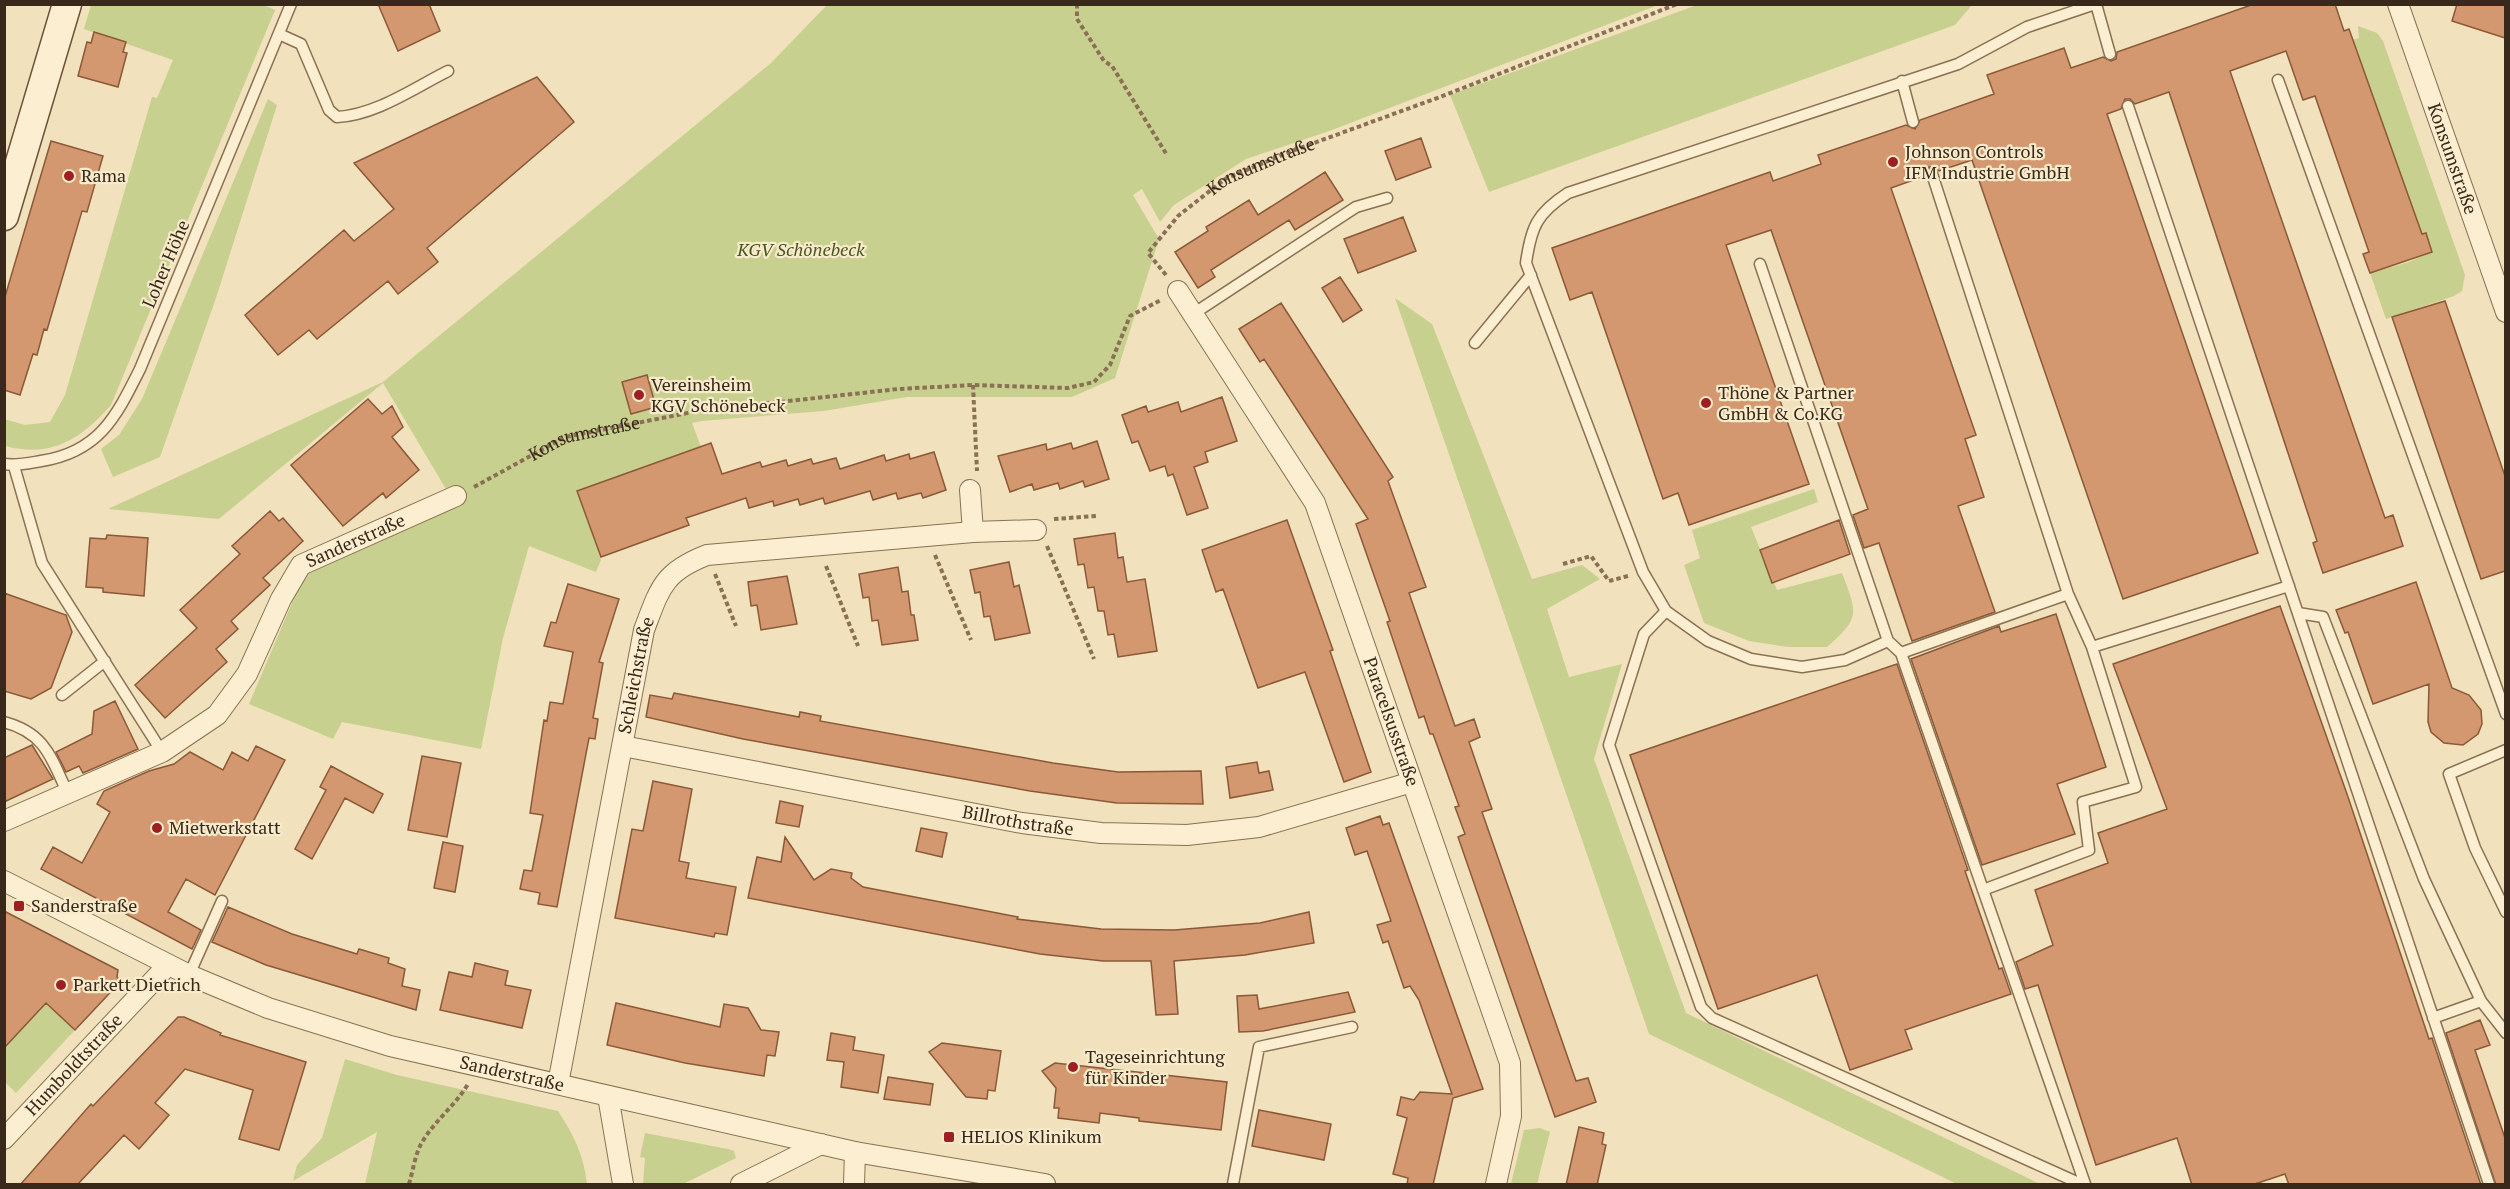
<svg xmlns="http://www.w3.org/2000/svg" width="2510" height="1189" font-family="'PT Serif',serif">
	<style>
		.green { fill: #c8d08f }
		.building { fill: #d3986f; stroke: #8b5938; stroke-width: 1.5 }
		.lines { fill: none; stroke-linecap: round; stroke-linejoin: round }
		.lane-casing { stroke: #8a7154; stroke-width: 13 }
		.street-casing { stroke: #8a7154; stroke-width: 22 }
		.secondary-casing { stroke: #6c5238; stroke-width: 31 }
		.path { stroke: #8a7154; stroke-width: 4; stroke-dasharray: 4.5 3; stroke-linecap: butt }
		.lane { stroke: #fceed0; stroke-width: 10 }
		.street { stroke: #fceed0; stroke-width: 20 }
		.secondary { stroke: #fceed0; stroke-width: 28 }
		.poi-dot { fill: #9e1f21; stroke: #f8ebcc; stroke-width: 2 }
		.labels { text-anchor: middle; stroke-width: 4.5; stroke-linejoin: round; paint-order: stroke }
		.poi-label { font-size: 18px; fill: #38291a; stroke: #f8ebcc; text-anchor: start }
		.street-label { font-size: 18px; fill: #38291a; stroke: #f8ebcc }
		.park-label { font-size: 18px; font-style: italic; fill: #48561f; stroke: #f8ebcc }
	</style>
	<rect width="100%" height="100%" fill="#f1e1bc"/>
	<!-- green -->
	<path class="green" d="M261 4 275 10 111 405C80 440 51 458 5 446L4 419 25 425 50 422 65 395 152 97 157 98 173 60 84 29 91 5Z
		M827 5H1658L1332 130 1246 159 1174 205 1160 222 1142 189 1133 195 1159 239 1115 378 1072 397H907L824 411 702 421 692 423 701 447 578 491 601 560 596 572 529 546 503 638 481 749 342 722 333 739 249 704 303 577 319 565 453 501 383 383 219 519 108 509 383 382 771 63Z
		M1697 5H1972L1955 25 1489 192 1450 95Z
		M2358 26 2377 33 2383 41 2465 275 2462 291 2454 296 2386 319 2370 273 2409 262 2432 251 2426 233 2422 234 2352 40 2359 38Z
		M268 99 277 105 216 298 160 457 113 477 101 449 119 435 142 399Z
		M1395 298 1432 324 1532 579 1582 565 1600 579 1547 609 1569 677 1622 664 1594 759 1686 1013 2040 1184H1957L1649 1034Z
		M1814 489 1818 502 1751 527 1777 590 1842 573C1857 613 1861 618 1827 647H1788L1749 641 1704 623 1684 565 1700 558 1692 530Z
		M46 1003 75 1030 16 1093 5 1082 4 1048Z
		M345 1059 397 1075 558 1111C574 1135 584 1156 587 1184H365L377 1132 293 1181 297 1165 322 1138Z
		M1540 1128 1550 1132 1537 1184H1511L1524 1130Z
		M645 1133 728 1149 734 1151 736 1158 683 1184H643L645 1158 640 1157Z"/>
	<!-- building -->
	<path class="building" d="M378 4H429L440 31 398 51Z
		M2254 4H2335L2344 31 2349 29 2422 234 2426 233 2432 252 2370 273 2363 254 2369 252 2315 96 2303 100 2286 51 2230 71 2385 518 2393 515 2403 546 2323 573 2313 543 2317 541 2169 92 2135 104 2130 99H2125L2121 109 2107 114 2258 553 2123 599 1972 160 1939 171 1934 167H1929L1925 176 1891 188 1976 435 1965 439 1984 497 1958 506 1995 612 1912 641 1879 543 1864 548 1853 515 1868 509 1771 230 1726 245 1809 484 1689 525 1678 493 1663 499 1592 292 1570 300 1552 248 1770 172 1773 181 1821 164 1818 155 1906 125 1915 129 1920 120 1994 94 1987 75 2064 48 2071 68 2103 57 2111 61 2116 59 2117 52Z
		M2457 4H2505V38L2452 21Z
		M94 32 126 42 123 52 127 53 118 87 78 76 87 42 91 43Z
		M537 77 574 122 427 248 438 262 398 294 388 281 317 339 309 330 278 355 245 315 344 230 354 241 394 209 354 163Z
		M1421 138 1431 167 1396 180 1385 151Z
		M51 141 103 156 87 212 82 211 47 330 44 329 37 355 33 354 20 395 4 390V300Z
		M1325 172 1343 200 1295 230 1289 220 1211 270 1215 277 1198 288 1175 252 1208 231 1206 227 1249 200 1258 215Z
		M1403 217 1416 251 1358 273 1344 239Z
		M1340 277 1362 310 1343 322 1322 288Z
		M2445 301 2505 476V571L2481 579 2392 317Z
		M1281 303 1393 477 1388 481 1426 587 1409 593 1455 726 1474 719 1480 737 1469 742 1492 809 1482 812 1576 1081 1588 1078 1596 1102 1555 1117 1458 837 1465 834 1455 807 1459 806 1433 734H1430L1424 716 1419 718 1387 622 1390 621 1356 524 1368 519 1264 359 1260 362 1239 329Z
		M647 375 656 407 631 414 622 382Z
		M1222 397 1237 441 1205 452 1208 462 1194 467 1208 508 1187 515 1173 474 1168 476 1165 466 1150 471 1138 441 1132 443 1122 415 1146 406 1148 412 1178 402 1181 412Z
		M368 399 382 414 392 406 403 427 392 437 419 470 386 498 383 493 343 526 291 465Z
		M1097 441 1109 479 1085 487 1083 481 1060 489 1058 483 1034 490 1032 484 1010 492 998 456 1046 444 1047 450 1071 443 1073 449Z
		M711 443 722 474 760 462 762 467 786 460 788 466 811 459 813 464 836 458 840 469 884 455 886 461 909 454 910 459 934 452 946 490 923 498 921 493 898 499 896 493 873 500 870 491 825 504 823 498 800 505 798 499 774 506 773 501 749 508 746 498 686 518 689 525 601 557 577 491Z
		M270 511 279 521 283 518 303 541 263 578 270 585 231 621 238 629 216 649 227 662 165 718 135 685 197 628 180 610 240 554 232 546Z
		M1287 520 1333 650 1330 651 1371 772 1344 782 1305 672 1258 688 1223 589 1216 592 1202 550Z
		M1839 520 1850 554 1772 583 1760 550Z
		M1115 533 1118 558 1123 557 1127 582 1145 579 1157 651 1118 657 1114 634 1108 635 1104 611H1098L1094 587 1088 588 1084 564 1078 565 1074 539Z
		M107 535 148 538 144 596 103 592V588L86 587 90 538 106 539Z
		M1009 562 1014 587 1019 585 1030 633 995 640 990 616 984 617 980 592 975 593 970 570Z
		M898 567 902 592 908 591 911 615H914L918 640 882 645 878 620 872 621 869 597 863 598 859 574Z
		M787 576 797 624 761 630 757 605 751 606 748 582Z
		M2416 582 2452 688 2469 695 2481 710 2482 724 2478 734 2463 745 2444 743 2431 732 2428 722 2429 684 2373 704 2348 632 2345 633 2336 610Z
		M568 584 619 599 599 662 603 663 593 718 598 719 595 739 589 738 557 907 538 904 540 893 520 889 524 870 532 871 543 815 530 813 544 720 547 721 550 702 563 704 573 652 544 646 551 622 556 623Z
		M4 593 66 615 72 632 51 688 31 699 4 691Z
		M2280 606 2347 794 2429 1039 2432 1038 2481 1185H2289L2285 1174 2252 1185H2192L2177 1138 2096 1165 2038 985 2025 989 2016 962 2053 945 2035 890 2108 863 2098 833 2167 809 2113 664Z
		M2056 614 2106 767 2057 784 2075 834 1982 865 1911 659 1999 626 2001 632Z
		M1897 664 1968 870 1965 871 1999 969 2002 968 2011 994 1905 1030 1912 1049 1850 1070 1817 975 1718 1009 1630 755Z
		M674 693 799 717 800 712 821 716 820 721 1053 763 1118 772 1201 771 1203 804 1117 803 1030 791 743 739 646 717 650 695 672 699Z
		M115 701 138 749 83 773 79 766 66 772 56 752 92 734 94 711Z
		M32 745 53 779 4 802V758Z
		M256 746 285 760 215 895 186 879 168 912 201 930 192 949 41 869 53 847 82 863 110 812 97 804 104 791 149 771 174 764 190 752 223 770 232 752 248 761Z
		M422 756 461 763 447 837 408 830Z
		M1257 762 1259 773 1269 771 1273 790 1230 798 1226 767Z
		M331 766 383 794 373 813 345 798 312 859 295 849 326 790 320 787Z
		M653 781 692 789 679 861 689 863 686 878 736 887 727 935 715 933 714 937 615 918 632 829 643 831Z
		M780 801 803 806 799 827 776 823Z
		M1380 816 1383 825 1389 823 1483 1089 1453 1098 1433 1185H1407L1408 1178 1393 1174 1407 1118 1397 1115 1401 1097 1414 1100 1420 1092 1452 1094 1419 1000 1410 986 1404 988 1388 941 1383 943 1377 925 1391 921 1367 851 1355 855 1346 828Z
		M921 828 947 833 942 857 916 851Z
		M785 837 814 880 831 869 852 873 851 878 863 887 1018 917 1017 919 1101 929 1174 930 1260 923 1309 912 1314 943 1245 955 1174 961 1178 1014 1156 1015 1151 961H1103L1040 954 748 898 757 857 781 862Z
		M443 842 463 846 455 892 434 888Z
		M228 907 292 934 357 954 359 949 389 958 388 963 405 969 402 986 420 990 416 1010 266 965 212 942Z
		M4 911 118 970 117 977 121 981 75 1030 46 1003 4 1048Z
		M475 963 508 971 505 985 531 990 522 1028 440 1010 449 972 472 977Z
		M1348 992 1355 1012 1263 1031 1239 1032 1237 996 1257 995 1259 1009Z
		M616 1003 720 1027 724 1004 748 1008 761 1030 779 1032 775 1056 767 1055 764 1076 685 1063 607 1045Z
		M178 1017H184L221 1033 220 1035 306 1062 279 1150 239 1139 253 1090 185 1069 155 1103 169 1115 139 1149 124 1135 77 1185H20L91 1104 93 1106Z
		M2480 1020 2490 1045 2475 1050 2505 1138V1185H2496L2446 1033Z
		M831 1033 855 1037 853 1050 884 1055 878 1093 841 1087 844 1062 827 1060Z
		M942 1043 1001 1051 995 1091 988 1090 987 1099 966 1097 929 1052Z
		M1055 1063 1227 1082 1221 1130 1139 1121V1118L1100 1113 1099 1123 1058 1118 1059 1108H1054L1056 1088 1042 1071Z
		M888 1077 933 1084 930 1105 884 1099Z
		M1259 1110 1331 1124 1324 1160 1252 1146Z
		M1579 1127 1604 1133 1602 1144 1606 1145 1597 1185H1566Z"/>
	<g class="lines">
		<!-- lane casing -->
		<g class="lane-casing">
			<path id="lane" d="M2096 4 2110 54
				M279 34 301 44 329 110 337 117C376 115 414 88 448 71
				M2278 80 2506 714
				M1902 81 1913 122
				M2128 106 2489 1184
				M1932 174 2068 594 2092 647 2136 787 2083 802 2089 850 1983 890
				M1760 264 1888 641 1901 653 2085 1184
				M1193 314 1356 207 1387 198
				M1475 343 1531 275
				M4 464C17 466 29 463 41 461 99 452 116 417 140 369L291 4
				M14 466 42 563 162 752
				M1666 611 1708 641 1751 659 1802 667 1845 660 1888 641
				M2298 613 2323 617 2424 879 2481 1001 2506 1033
				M2092 647 2289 586
				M1901 653 2068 594
				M62 695 105 661
				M4 722C45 733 51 757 67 792
				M2506 750 2449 774 2475 848 2506 912
				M189 975 222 901
				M2433 1018 2481 1001
				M1233 1184 1259 1047 1352 1027
				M2081 1184 1712 1018 1701 1007 1609 745 1644 634 1666 611 1643 572 1526 263C1531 227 1537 213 1568 193L1958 64 2027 27 2095 4"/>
		</g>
		<!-- street casing -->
		<g class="street-casing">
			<g id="street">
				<path id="s3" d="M2398 4 2506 312"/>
				<path id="s4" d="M1178 291 1315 503 1510 1063 1511 1116 1496 1184"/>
				<path d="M970 490 973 532"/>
				<path id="s5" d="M623 746 1022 823 1101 833 1187 835 1259 827 1412 782"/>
				<path id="s6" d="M4 821 162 752 217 715 247 674 281 599 301 565 456 496"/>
				<path id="s7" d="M4 881 189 975 268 1008 390 1046 855 1152 1045 1184"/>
				<path id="s8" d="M558 1084 644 630C660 588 663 572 707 555L973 532 1036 530"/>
				<path d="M608 1096 623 1184"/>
				<path id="s9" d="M4 1139 168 965"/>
				<path d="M741 1184 821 1144"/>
				<path d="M854 1184 855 1152"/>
			</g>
		</g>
		<!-- secondary casing -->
		<g class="secondary-casing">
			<path id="secondary" d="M4 216 67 4"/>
		</g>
		<!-- path -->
		<g class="path">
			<path d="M1077 4V19L1104 61 1112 66 1167 155"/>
			<path id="s1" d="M1166 275 1148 253 1178 216 1225 179 1292 151 1440 97 1677 4"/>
			<path d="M973 385 977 471"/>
			<path id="s2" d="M474 487 565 437 698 411 898 389 973 385 1068 388 1094 382 1110 365 1130 316 1161 300"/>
			<path d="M1054 519 1096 516"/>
			<path d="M1047 546 1094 659"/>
			<path d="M935 555 971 640"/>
			<path d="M1563 564 1591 556 1609 581 1628 576"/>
			<path d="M826 566 858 646"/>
			<path d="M715 574 736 626"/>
			<path d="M409 1184C413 1171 415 1155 421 1144 434 1121 455 1106 468 1084"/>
		</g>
		<!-- lane -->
		<use href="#lane" class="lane"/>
		<!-- street -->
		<use href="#street" class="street"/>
		<!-- secondary -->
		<use href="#secondary" class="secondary"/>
	</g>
	<!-- markers -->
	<g class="poi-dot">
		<circle cx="1893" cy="162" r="6"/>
		<circle cx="69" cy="176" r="6"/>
		<circle cx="639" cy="395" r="6"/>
		<circle cx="1706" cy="403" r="6"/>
		<circle cx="157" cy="828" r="6"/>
		<rect x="13" y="900" width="12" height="12" rx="3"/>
		<circle cx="61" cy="985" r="6"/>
		<circle cx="1073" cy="1067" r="6"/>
		<rect x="943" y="1131" width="12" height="12" rx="3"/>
	</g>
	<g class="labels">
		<!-- poi labels -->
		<g class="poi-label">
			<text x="1905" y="158">Johnson Controls<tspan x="1905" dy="21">IFM Industrie GmbH</tspan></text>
			<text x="81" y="182">Rama</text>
			<text x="651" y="391">Vereinsheim<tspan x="651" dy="21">KGV Schönebeck</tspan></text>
			<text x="1718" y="399">Thöne &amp; Partner<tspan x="1718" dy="21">GmbH &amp; Co.KG</tspan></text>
			<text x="169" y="834">Mietwerkstatt</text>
			<text x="31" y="912">Sanderstraße</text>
			<text x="73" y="991">Parkett Dietrich</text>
			<text x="1085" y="1063">Tageseinrichtung<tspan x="1085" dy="21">für Kinder</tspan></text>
			<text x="961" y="1143">HELIOS Klinikum</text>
		</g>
		<!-- street labels -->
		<g class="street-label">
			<text dy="6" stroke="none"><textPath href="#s3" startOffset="164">Konsumstraße</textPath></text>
			<text dy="6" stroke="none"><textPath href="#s1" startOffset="174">Konsumstraße</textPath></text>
			<text transform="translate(166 264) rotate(-67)" y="6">Loher Höhe</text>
			<text dy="6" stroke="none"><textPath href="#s2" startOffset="122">Konsumstraße</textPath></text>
			<text dy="6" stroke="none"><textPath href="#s6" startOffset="471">Sanderstraße</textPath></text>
			<text dy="6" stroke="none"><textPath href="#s8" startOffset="416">Schleichstraße</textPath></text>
			<text dy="6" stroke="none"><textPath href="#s4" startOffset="484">Paracelsusstraße</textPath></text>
			<text dy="6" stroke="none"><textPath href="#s5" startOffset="402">Billrothstraße</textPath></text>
			<text dy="6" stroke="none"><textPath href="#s9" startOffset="102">Humboldtstraße</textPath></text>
			<text dy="6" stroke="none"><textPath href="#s7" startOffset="546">Sanderstraße</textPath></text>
		</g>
		<!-- park labels -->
		<g class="park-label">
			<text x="801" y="256">KGV Schönebeck</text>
		</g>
	</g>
	<!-- border -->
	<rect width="2510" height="1189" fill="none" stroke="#38291a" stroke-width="12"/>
</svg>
